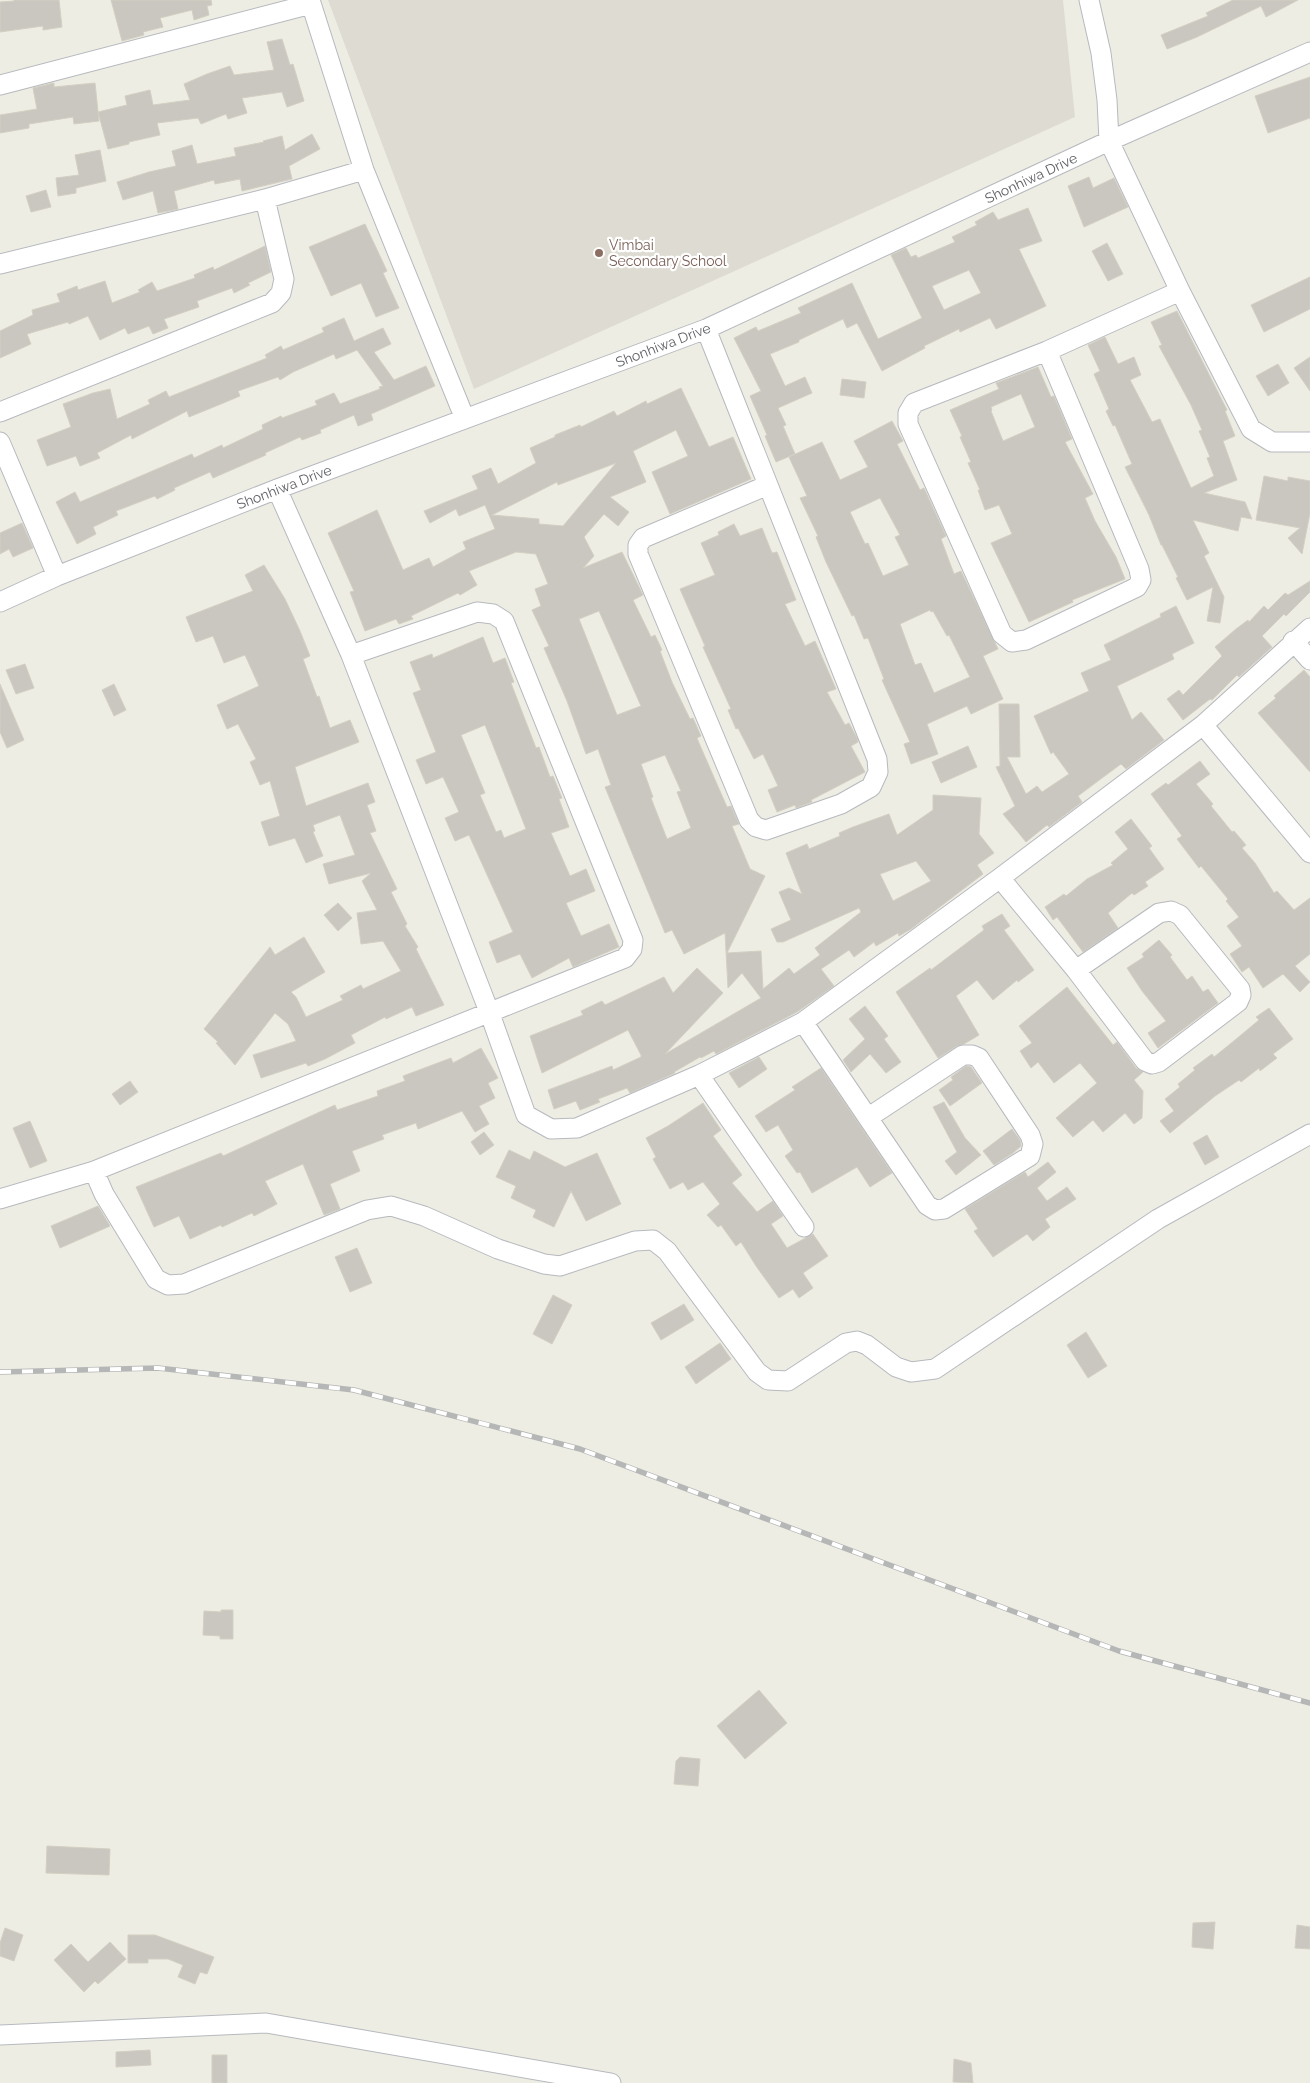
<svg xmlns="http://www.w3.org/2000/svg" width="1310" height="2083" font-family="Raleway,sans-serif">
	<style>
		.education { fill: #dedcd2 }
		.building { fill: #cac7c1; stroke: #d3cfc2; fill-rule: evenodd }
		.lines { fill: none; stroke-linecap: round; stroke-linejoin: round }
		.minor-casing { stroke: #b6b9be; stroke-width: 21 }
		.minor { stroke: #fff; stroke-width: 19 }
		.rail-casing { stroke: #b5b6b6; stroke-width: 5.5 }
		.rail { stroke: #fff; stroke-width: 4; stroke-dasharray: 11; stroke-linecap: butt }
		.education-dot { fill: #8d6e63; stroke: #fff; stroke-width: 2 }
		.labels { text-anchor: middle; stroke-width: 4.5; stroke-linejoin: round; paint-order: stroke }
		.street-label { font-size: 14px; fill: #5c5f64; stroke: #fff }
		.education-label { font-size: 14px; fill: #785e54; stroke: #fff; text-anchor: start }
	</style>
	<rect width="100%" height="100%" fill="#eeede4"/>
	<!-- education -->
	<path class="education" d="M328 0H1063L1075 117 474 389Z"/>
	<!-- building -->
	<path class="building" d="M14 0H59L62 27 43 30V26L0 32V2L14 1Z
		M111 0H211L212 5 207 6 209 15 194 20 192 10 160 18 163 27 143 32 144 35 122 41Z
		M1233 0H1298L1266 17 1261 6 1197 37 1167 49 1161 35 1208 16 1206 13Z
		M282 39 290 65 293 64 304 101 287 107 282 92 242 98 247 113 228 119 226 114 201 124 198 118 157 123 160 135 129 142V144L108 149 98 112 127 105 125 96 150 90 153 105 190 100 184 84 207 74 230 66 234 75 274 70 267 42Z
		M1310 77V118L1268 133 1255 96Z
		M54 83V87L95 83 99 121 74 124 73 117 29 124V128L0 133V115L37 109 33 88Z
		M312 134 320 149 289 166 292 179 242 191 240 179 215 184 214 180 174 191 178 209 174 210 158 213 153 191 123 200 117 182 149 172 176 166 172 151 192 145 197 164 236 156 234 148 264 142 263 141 282 136 285 150Z
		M100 150 106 181 76 188V193L58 196 56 178 79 175 75 155Z
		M1089 177 1093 188 1114 178 1128 207 1084 227 1068 186Z
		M46 190 51 207 31 212 26 196Z
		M1028 208 1042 241 1019 249 1046 306 996 329 990 318 960 332 959 329 924 346 925 348 882 371 857 323 847 328 843 319 799 340V342L770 354 785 386 805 377 812 393 778 408 786 425 783 426 795 454 776 462 765 436 767 435 750 396 761 391 734 338 756 327 758 331 801 313 798 308 852 283 878 339 922 318 891 255 906 248 911 257 916 255 918 258 955 242 952 237 977 225 975 222 993 212 998 220ZM969 270 981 293 944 310 932 286Z
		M365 224 387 271 383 273 399 308 376 317 361 283 331 296 309 247Z
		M1107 243 1123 274 1108 281 1092 251Z
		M265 246 271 272 248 283 250 285 234 293 232 288 197 301 199 307 164 319 168 328 153 334 149 326 128 334 125 328 100 340 88 316 69 324 68 322 27 334 31 344 0 358V331L33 315 32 310 60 302 57 294 77 286 78 290 105 281 112 303 140 292 138 290 152 282 157 291 195 278 194 275 213 267 214 270Z
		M1310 277V309L1264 332 1251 305Z
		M1177 311 1227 410 1225 411 1235 436 1223 441 1237 480 1204 493 1245 502 1252 519 1241 517 1238 531 1193 520 1209 553 1204 556 1224 597 1220 623 1207 621 1213 587 1187 600 1176 578 1178 577 1162 545H1161L1149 515 1125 467 1132 464 1115 425 1113 426 1106 411 1109 409 1094 374 1100 371 1088 345 1105 337 1118 364 1134 357 1141 375 1130 380 1152 422 1160 419 1191 488 1214 476 1207 458 1210 457 1199 431 1202 430 1191 405 1159 346 1162 345 1151 322Z
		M344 318 354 341 383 328 391 344 374 352 394 380 426 366 435 386 371 414 373 420 358 426 354 415 320 430 321 433 302 440 300 437 265 453 266 455 213 478 210 472 174 488 175 490 157 499 155 496 116 511 118 515 93 527 96 534 77 544 56 502 75 492 80 502 192 454 194 458 222 445 223 448 263 429 262 425 281 416 282 418 317 405 315 401 334 393 340 404 380 389 379 387 383 386 357 350 336 359 334 354 293 372 280 380 278 377 238 391 240 396 221 404 189 417 187 411 132 439 131 435 97 453 100 458 80 466 76 456 47 466 37 440 71 427 63 404 93 393 110 389 117 419 150 404 148 400 166 391 169 397 267 358 265 355 281 346 283 350 324 332 322 328Z
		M1310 357V391L1294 368Z
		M1278 364 1289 383 1268 396 1256 376Z
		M1038 367 1051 397 1054 396 1072 439 1065 442 1093 494 1085 498 1095 521 1116 557 1125 579 1072 600 1073 602 1029 622 991 543 1012 534 999 505 985 510 978 490H980L968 463 971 462 960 437 962 436 950 410 999 389 996 383ZM1021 394 1035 427 1003 441 991 411 992 410 991 407Z
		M842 379 866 382 864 398 840 395Z
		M681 388 709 447 733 437 751 479 670 514 652 472 688 456 676 430 633 451 646 482 610 497 629 512 618 526 604 514 584 537 594 556 583 568 622 552 643 595 633 600 651 637 655 635 662 650 660 651 672 682 690 719 693 718 701 736 697 738 699 743 727 807 731 806 739 824 732 826 750 869 765 876 727 953 761 951 763 989 789 968 794 974 820 955 815 948 861 912 859 908 783 942H777L771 929 791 920 779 892 789 888 802 894 786 853 807 844 809 849 840 836 839 833 853 827 889 814 897 835 933 810V795L981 798 979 834 994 853 977 865 983 874 911 929 899 936 898 933 876 946 874 942 854 957 849 950 821 969 834 986 797 1012 716 1054 714 1051 701 1058 700 1057 674 1072 675 1073 630 1093 627 1088 598 1099 600 1102 580 1110 576 1101 554 1109 548 1090 612 1066 613 1070 641 1057V1055L628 1030 542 1073 530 1036 583 1015 581 1011 602 1001 605 1005 664 977 673 993 697 968 723 993 665 1054 761 998 742 973 728 988 725 933 684 954 672 930 665 933 605 787 611 785 598 749 586 754 567 701 544 648 549 646 532 610 541 606 535 589 548 584 536 554 516 552 469 571 477 585 460 595 458 593 411 616 413 619 399 624 396 619 365 631 350 592 354 591 328 533 377 510 403 570 429 558 433 567 466 549 463 542 495 529 485 505 459 516 456 509 430 523 424 511 478 489 472 476 491 468 498 484 536 463 530 448 555 437V435L580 425 581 427 614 411 617 416 646 401 647 404ZM616 463 563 526 539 524V519L492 515 557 482 558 485ZM599 611 641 706 617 715 579 619ZM665 755 681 791 677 792 691 828 667 839 651 798 653 797 641 764ZM916 861 931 881 893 901 880 874Z
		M892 421 903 441 897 444 920 490 924 488 946 536 941 539 954 574 961 571 998 649 983 656 1003 699 971 714 967 706 927 724 938 754 911 764 904 744 910 742 882 680 884 679 868 638 864 639 854 615 852 616 826 562 816 537 818 536 800 498 807 496 789 457 822 442 840 480 868 467 854 441ZM880 498 900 535 895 537 909 565 883 576 868 543 865 544 850 512ZM930 610 931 612 933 611 947 636 949 635 970 677 934 693 921 663 915 665 900 624Z
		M1264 476 1288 481V477L1310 481V513L1302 554 1288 538 1300 528 1256 520Z
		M22 523 33 548 13 557 9 549 0 554V533Z
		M734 524 740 536 762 528 772 553 777 552 796 600 785 604 805 646 815 641 836 689 827 692 845 725 849 723 857 738 858 742 851 746 865 772 811 800 812 802 796 808 795 805 777 812 768 790 778 786 763 754 754 759 738 728 736 729 728 710 731 709 703 647 705 646 680 589 715 575 701 543 719 535 718 532Z
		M264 565 285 599 300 631 310 656 303 659 317 697 319 696 330 728 350 720 359 742 295 767 306 806 368 783 375 802 367 805 376 831 370 833 397 889 391 892 407 924 405 926 418 947 416 949 444 1005 416 1016 412 1007 386 1019 385 1017 351 1035 355 1043 325 1059 308 1066 306 1063 261 1078 253 1055 296 1041 288 1024 275 1013 235 1065 216 1043 218 1042 204 1029 270 947 275 955 304 937 325 972 291 992 296 997 306 1017 343 1000 340 996 361 985 363 989 401 971 383 941 361 944 357 913 377 910 362 881 371 873 329 884 323 864 355 855 340 815 313 825 315 831 313 832 323 856 306 863 295 838 269 846 261 822 280 816 270 781 260 785 250 762 256 759 238 724 227 729 217 705 259 686 245 655 224 663 213 636 196 642 186 617 253 591 245 575Z
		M1310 581V592L1286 616 1284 614 1262 636 1272 647 1239 677 1237 675 1212 700 1210 699 1183 720 1167 699 1179 690 1183 695 1222 656 1215 647 1236 629 1248 620 1249 622 1264 606 1268 610 1285 593 1288 595Z
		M1176 606 1194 643 1172 654 1174 659 1117 686 1132 720 1141 712 1164 740 1126 769 1121 764 1098 781 1078 796 1082 802 1049 827 1047 825 1026 842 1003 814 1015 806 996 767 1000 766 999 704H1019L1020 757H1007L1026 794 1037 786 1042 792 1069 774 1053 752 1051 754 1034 716 1089 691 1081 673 1111 660 1104 645 1161 617 1160 614Z
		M483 637 493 663 505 658 514 682 511 683 536 748 539 747 550 777 553 776 562 798 559 799 569 827 551 833 570 876 586 869 595 891 566 903 581 936 609 924 619 947 573 967 569 958 532 978 520 954 497 963 489 942 513 932 469 835 455 841 445 818 459 812 443 777 426 784 416 760 436 752 413 693 421 690 410 662 432 654 433 658ZM485 725 526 829 504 838 501 830 496 832 480 795 485 793 461 735Z
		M25 664 34 688 16 694 6 670Z
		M1304 670 1310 677V772L1258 713 1276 698 1274 696Z
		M0 684 24 740 7 748 0 732Z
		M114 684 126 710 114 716 102 690Z
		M968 746 977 767 941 783 932 762Z
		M1200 761 1210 774 1196 784 1213 804 1211 806 1232 832 1234 831 1246 845 1242 848 1255 863 1274 893 1277 891 1294 910 1310 898V954L1295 966 1310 982 1300 992 1283 974 1263 988 1249 967 1242 972 1230 954 1242 946 1227 926 1239 917 1226 901 1228 899 1201 866 1199 868 1177 839 1182 836 1151 794 1166 783 1168 785Z
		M1131 819 1152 846 1149 848 1164 869 1145 882 1148 886 1134 895 1132 893 1108 913 1118 928 1083 952 1057 917 1053 920 1045 907 1064 894 1066 896 1087 879 1113 865 1111 863 1128 849 1115 832Z
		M338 903 352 918 338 931 324 915Z
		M1002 914 1010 926 1004 930 1034 970 1018 982 1017 980 993 1000 977 980 956 996 979 1035 964 1044 957 1046 938 1058 896 992 930 968 931 970 984 930 982 926Z
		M1159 940 1172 955 1170 957 1187 980 1192 976 1203 992 1208 989 1218 1003 1158 1048 1148 1033 1166 1021 1142 991 1127 968 1144 957 1142 954Z
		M1067 987 1113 1045 1117 1042 1136 1068 1143 1072 1134 1080 1143 1091 1142 1118 1134 1124 1125 1113 1103 1132 1093 1120 1073 1137 1056 1118 1097 1083 1080 1063 1054 1083 1038 1062 1031 1068 1020 1051 1032 1043 1019 1026Z
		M865 1006 888 1036 884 1039 901 1062 886 1073 870 1054 851 1072 843 1060 865 1039 849 1019Z
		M1269 1008 1293 1039 1273 1054 1277 1058 1260 1071 1259 1068 1241 1082 1239 1080 1215 1096 1170 1133 1160 1121 1174 1111 1165 1099 1180 1087 1178 1084 1195 1070 1193 1068 1212 1054 1214 1057 1235 1040 1259 1020 1256 1017Z
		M481 1048 498 1078 488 1083 495 1098 479 1106 489 1124 475 1132 462 1111 418 1129 416 1123 382 1135 384 1139 352 1151 360 1171 330 1184 340 1209 324 1215 303 1164 265 1181 277 1204 254 1216 252 1213 222 1227 221 1225 190 1239 179 1216 154 1227 136 1187 221 1153 223 1156 335 1105 337 1110 378 1096 377 1091 405 1081 403 1076 451 1058 453 1063Z
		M759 1057 767 1069 739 1088 729 1073Z
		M966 1066 971 1067 982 1083 950 1106 939 1090 953 1080 951 1077Z
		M821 1068 892 1173 870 1187 857 1167 812 1193 800 1172 797 1173 785 1156 793 1150 778 1125 766 1132 755 1116 795 1090 792 1087Z
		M130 1081 138 1092 120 1105 112 1094Z
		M944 1102 965 1138 981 1155 956 1175 945 1161 957 1152 933 1107Z
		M703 1103 721 1130 713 1136 742 1175 732 1183 757 1212 773 1201 783 1216 771 1224 787 1248 813 1234 828 1256 803 1273 813 1288 799 1298 793 1289 779 1298 756 1266 741 1242 736 1246 721 1225 718 1227 707 1215 720 1204 703 1182 688 1190 683 1182 670 1189 653 1159 656 1157 646 1138 668 1126Z
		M30 1121 47 1161 30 1168 13 1128Z
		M1012 1129 1020 1140 1021 1146 1013 1153 994 1165 983 1151Z
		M484 1132 494 1145 480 1155 471 1142Z
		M1207 1135 1219 1157 1205 1165 1193 1143Z
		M509 1150 530 1160 534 1151 565 1167 597 1153 621 1204 586 1221 571 1191 554 1227 533 1217 536 1210 511 1198 516 1186 496 1177Z
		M1048 1162 1056 1172 1037 1188 1047 1201 1067 1187 1076 1199 1045 1219 1050 1227 1033 1241 1027 1234 993 1257 974 1231 978 1229 965 1209 1025 1172 1028 1177Z
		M98 1206 110 1226 60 1248 51 1226Z
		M357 1248 372 1283 350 1292 335 1257Z
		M553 1295 572 1305 552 1344 533 1334Z
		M684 1304 694 1320 661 1340 651 1323Z
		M1086 1332 1107 1366 1088 1378 1067 1345Z
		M720 1343 731 1359 696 1384 685 1367Z
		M221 1610H233V1639H220V1636L203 1635 204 1611 221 1612Z
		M759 1690 787 1723 745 1759 717 1726Z
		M680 1757 700 1759 698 1786 674 1784 676 1761Z
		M47 1846 110 1849 109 1875 46 1873Z
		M1215 1922 1213 1949 1192 1947 1193 1923Z
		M1297 1925 1310 1927V1949L1295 1948Z
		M5 1928 23 1935 14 1961 0 1956V1943Z
		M128 1935H155L214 1957 207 1974 200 1972 195 1984 178 1977 183 1965 168 1959H148V1963H128Z
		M110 1942 126 1959 98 1984 95 1981 84 1992 54 1960 71 1944 88 1962Z
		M150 2050 151 2065 116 2067V2052Z
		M212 2055H227V2083H212Z
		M954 2059 971 2063 973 2083 953 2082Z"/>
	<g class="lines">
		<!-- minor casing -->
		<g class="minor-casing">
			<path id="minor" d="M310 0 364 170 465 419
				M0 85 311 4
				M0 264 265 199 364 170
				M1180 291 1251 429 1272 442H1310
				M706 329 877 759 878 772 871 787 841 804 766 830 756 827 749 820 638 554V545L643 538 768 485
				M1047 351 1139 569 1141 580 1137 587 1026 640 1012 642 1002 634 908 424V413L914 403 1047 351 1180 291 1109 141 1107 100 1101 53 1089 0
				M0 412 272 303 281 293 284 279 265 199
				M0 442 57 576
				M277 489 351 655 490 1014 526 1115 551 1129 577 1128 699 1075 803 1022 1000 878 1203 725 1310 628
				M0 602 57 576 277 489 706 329 1109 141 1310 52
				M1293 641 1310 660
				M1203 725 1310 853
				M1000 878 1076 970 1145 1061 1152 1064 1159 1062 1238 1002 1241 995 1240 989 1180 915 1171 911 1159 913 1076 970
				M803 1022 927 1205 935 1210 944 1209 1030 1156 1033 1144 1030 1135 979 1058 972 1055H963L869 1117
				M699 1075 804 1227
				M94 1171 104 1194 156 1279 168 1285 184 1284 367 1210 391 1206 424 1216 498 1249 544 1264 560 1266 635 1241 653 1240 667 1251 757 1372 768 1380 788 1381 846 1343 857 1341 867 1345 896 1367 911 1372 935 1369 1158 1219 1310 1134
				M0 1199 94 1171 625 958 632 949 633 940 504 621 493 614 477 612 351 655
				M0 2035 266 2023 611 2083"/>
		</g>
		<!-- minor -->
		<use href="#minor" class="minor"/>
		<!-- rail casing -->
		<g class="rail-casing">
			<path id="rail" d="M0 1372 158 1368 354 1390 580 1449 1119 1651 1310 1703"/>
		</g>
		<!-- rail -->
		<use href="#rail" class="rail"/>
	</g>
	<!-- markers -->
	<circle class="education-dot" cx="599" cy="253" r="5"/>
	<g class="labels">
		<!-- street labels -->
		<g class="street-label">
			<text transform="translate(1031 178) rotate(-25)" y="5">Shonhiwa Drive</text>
			<text transform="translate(663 345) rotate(-21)" y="5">Shonhiwa Drive</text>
			<text transform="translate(284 487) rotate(-21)" y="5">Shonhiwa Drive</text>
		</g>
		<!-- education labels -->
		<g class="education-label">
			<text x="609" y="250">Vimbai<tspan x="609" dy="16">Secondary School</tspan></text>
		</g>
	</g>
</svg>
